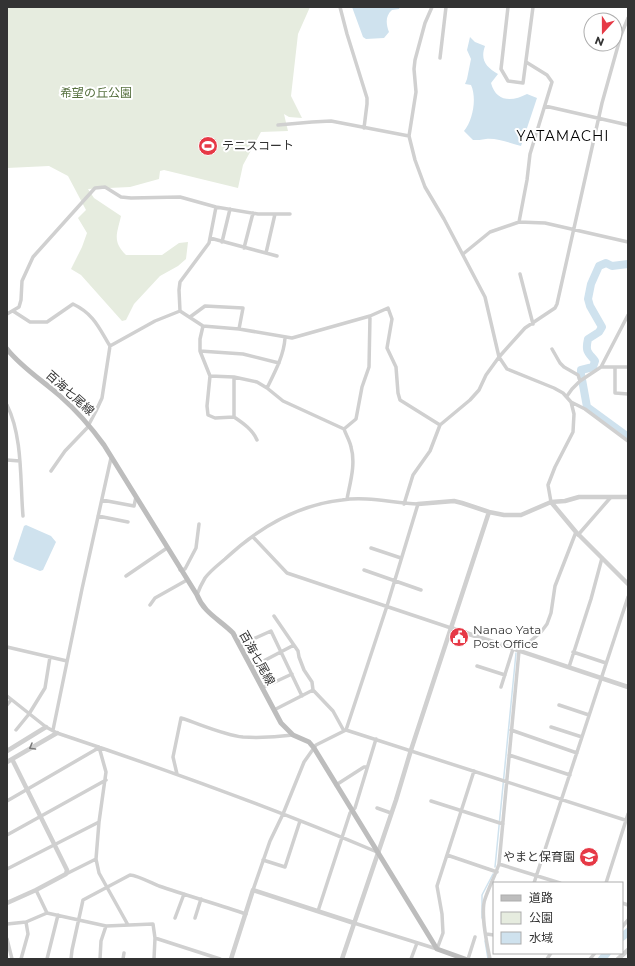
<svg xmlns="http://www.w3.org/2000/svg" width="635" height="966" font-family="Montserrat,'Noto Sans JP',sans-serif">
	<style>
		.green { fill: #e6ecdf }
		.water { fill: #cfe2ee }
		.lines { fill: none; stroke-linecap: round; stroke-linejoin: round }
		.stream { stroke: #cfe2ee; stroke-width: 1.5 }
		.river { stroke: #cfe2ee; stroke-width: 8 }
		.minor { stroke: #d0d0d0; stroke-width: 3.5 }
		.tertiary { stroke: #d0d0d0; stroke-width: 4.5 }
		.secondary { stroke: #bdbdbd; stroke-width: 5 }
		.oneway { stroke: #7a7a7a }
		.labels { text-anchor: middle; stroke-width: 4; stroke-linejoin: round; paint-order: stroke }
		.park-label { font-size: 12px; fill: #56703f; stroke: #fff }
		.poi-label { font-size: 12px; fill: #333; stroke: #fff; text-anchor: start }
		.street-label { font-size: 12px; fill: #333; stroke: #fff }
		.quarter-label { font-size: 14px; letter-spacing: 1px; fill: #000; stroke: #fff }
	</style>
	<rect width="100%" height="100%" fill="#fff"/>
	<!-- green -->
	<path class="green" d="M7 7H310L298 34 291 96 302 118 289 117 284 114 288 131 261 132 243 165 238 188 164 170 160 171 159 179 130 187 88 189 94 198 121 216C117 234 112 241 126 255H162L179 243 188 242 186 259 178 266 160 276 134 304 126 320 122 321 81 275 71 269 82 247 87 233 78 218 86 210 68 176 49 166 7 168Z"/>
	<!-- water -->
	<path class="water" d="M352 7H400L399 9 392 10C385 16 386 24 389 32L384 38 366 39 363 37Z
		M470 37 475 42 485 46C480 60 486 67 498 74L491 83C496 102 512 102 527 94L537 98 521 146C510 143 497 138 486 139 481 140 478 140 473 140L464 131C473 120 477 98 471 85L465 84 467 79 471 59 467 50Z
		M26 525 51 536 56 542 43 570 40 571 15 561 13 559 24 526Z"/>
	<g class="lines">
		<!-- stream -->
		<path class="stream" d="M495 867 516 653
			M482 918V895L493 874
			M485 941 488 959"/>
		<!-- river -->
		<path class="river" d="M628 264 612 266 606 263 599 266 591 284 588 299 590 306 602 327 599 332 588 339C585 352 588 352 595 361L593 367 581 370V374L587 407 628 437
			M622 937 628 932
			M602 959 607 953"/>
		<!-- minor -->
		<path class="minor" d="M340 7 347 34 367 98V104L364 128
			M432 7 425 23 415 60 414 69 416 92 409 136 415 160 425 187 444 219 485 297 499 357 507 369 554 388 563 393 571 402 574 414 573 432 555 467 548 485 551 502
			M508 7 501 69 508 81 523 83 533 7
			M440 58 446 7
			M545 106 628 125
			M278 125 312 122 331 121 409 136
			M216 207 209 243 180 282 179 290 180 311 203 326 239 329 292 338 370 316 388 308 392 319 387 348 396 367 398 393 400 400 440 425
			M519 222 527 180 530 154 552 82 547 75 526 62
			M210 238 277 256
			M222 242 230 209
			M244 248 253 213
			M266 253 275 214
			M463 254 490 232 519 222 545 223 628 242
			M520 274 533 324
			M13 311 30 322H47L73 304C94 314 99 328 110 346
			M7 314 19 307 21 300 22 281 33 257 95 188 105 187 121 197 131 198 180 197 216 207 258 214H290
			M190 317 205 306 243 308 239 329
			M203 326 200 339V351L210 376 207 406 208 415 215 418 234 417V377
			M552 349 560 363 564 367 578 375 580 381
			M200 351 243 354 279 363
			M601 367H628
			M615 367V393L628 394
			M210 376 234 377 257 382 267 388 283 401 344 429C346 435 350 441 351 447 356 464 350 483 347 499
			M267 388C275 372 284 355 285 338
			M567 396 572 389 580 381 601 367 628 315
			M571 402 585 409 628 441
			M7 405C23 437 20 482 23 516
			M234 417C243 423 253 430 257 440
			M344 429 356 419 362 387 369 367 370 316
			M7 460 20 461
			M51 471 65 451 87 428 96 411 102 398 110 346 155 321 180 311
			M102 500 134 506 136 497
			M404 504 413 475 430 451 440 425 470 400 479 390 486 375 499 357 525 328 555 308 557 304 602 103 621 35 628 18
			M98 516 128 522
			M578 535 611 497
			M253 537 287 573 451 628
			M371 548 401 558
			M180 570 185 569 196 548 199 524
			M364 570 421 590
			M126 576 167 548
			M197 595C199 589 202 583 205 578 210 571 218 565 225 559 257 529 297 505 342 500 367 496 393 503 418 504L387 606 346 730 316 745 304 762 283 814 270 841 253 890
			M150 605 155 598 187 580
			M274 616 298 651 299 657 304 670 312 682 313 690 333 711 344 731
			M240 645 271 631 302 696
			M7 647 67 661
			M573 652 606 663
			M477 666 505 675
			M252 667 294 645
			M569 667 591 599 602 558
			M501 687 513 649
			M262 688 292 674
			M7 696 46 727 57 733C165 769 272 808 377 852
			M7 705 11 700
			M559 705 589 715
			M274 710 313 690
			M551 727 582 737
			M16 730 29 714 45 688 50 657
			M53 730 82 589 111 458
			M346 730 628 821
			M511 730 577 753
			M509 755 570 775
			M177 774 173 757 181 718C200 724 224 735 243 737 260 738 277 737 293 735
			M336 785 364 767H367
			M7 801 95 750 99 747 106 772 99 822 96 859 99 873 128 925
			M431 801 503 824
			M377 808 391 813
			M7 835 106 780
			M447 855 497 872
			M263 860 285 867 300 821
			M499 864 560 883
			M7 869 99 822
			M66 874 96 859
			M534 883 628 597
			M606 883 628 814
			M36 890 47 913 106 926 153 924 155 938 154 959
			M622 903 628 905
			M318 911 350 813 355 808 376 739
			M175 918 184 894
			M195 918 201 899
			M354 923 437 949 443 933 442 914 437 886 474 771
			M7 924 26 922 47 913
			M622 927 628 920
			M486 934 494 935
			M155 938 220 959
			M7 939 12 959
			M21 959 28 934 26 922
			M47 959 58 915
			M71 959 72 950 83 900 130 875C136 875 152 883 159 886 188 896 217 904 246 914
			M100 959 101 941 106 926
			M123 959 124 953
			M411 959 417 943
			M468 959 475 937
			M490 959C487 944 480 913 485 899 489 887 495 876 499 864L519 651 541 632 547 624 551 613 555 586 576 532
			M547 959 551 953
			M590 959 595 953"/>
		<!-- tertiary -->
		<path class="tertiary" d="M551 502 576 532 628 584
			M418 504 454 501 462 503 489 512 504 515H521L551 502 565 501 579 497H628
			M451 628 628 687
			M7 751 46 727
			M7 762 57 733
			M7 903 36 890 66 874 67 870 12 759
			M231 959 253 890 354 923
			M342 959 396 800 411 750 489 512
			M618 959 628 950"/>
		<!-- secondary -->
		<path class="secondary" d="M7 349C21 367 43 381 60 396 77 411 91 427 104 445L197 595C204 613 219 619 233 633L281 723 293 735 309 742 314 748 437 949 465 959"/>
	</g>
	<!-- one-way arrows -->
	<defs><path id="oneway-chevron" d="M-2-3.5L2.5 0L-2 3.5" fill="none" stroke-width="1.6" stroke-linecap="round" stroke-linejoin="round"/></defs>
	<use class="oneway" href="#oneway-chevron" transform="translate(32 747) rotate(150)"/>
	<!-- icons -->
	<defs>
		<g id="stadium-disc" transform="scale(1)"><circle r="9.5" fill="#e63946" stroke="#fff"/><path d="M0-5a6.5 5 0 1 0 0 10a6.5 5 0 1 0 0-10ZM-3.5-1.8h7v3.6h-7Z" fill="#fff"/></g>
		<g id="civic-disc" transform="scale(1)"><circle r="9.5" fill="#e63946" stroke="#fff"/><path d="M-.6-6.5H3V-4.5H.6V-3L4-1V1h2V6H-6V1h2V-1L-.6-3ZM-1.2 2.5V6h2.4V2.5Z" fill="#fff"/></g>
		<g id="school-disc" transform="scale(1)"><circle r="9.5" fill="#e63946" stroke="#fff"/><path d="M0-5L7-2L0 1L-7-2ZM-4 1L0 2.5L4 1V4Q0 6-4 4Z" fill="#fff"/></g>
	</defs>
	<g fill-rule="evenodd">
		<use href="#stadium-disc" x="208" y="146"/>
		<use href="#civic-disc" x="459" y="637"/>
		<use href="#school-disc" x="589" y="857"/>
	</g>
	<g class="labels">
		<!-- park labels -->
		<g class="park-label">
			<text x="96" y="97">希望の丘公園</text>
		</g>
		<!-- poi labels -->
		<g class="poi-label">
			<text x="222" y="150">テニスコート</text>
			<text x="473" y="634">Nanao Yata<tspan x="473" dy="14">Post Office</tspan></text>
			<text x="575" y="861" text-anchor="end">やまと保育園</text>
		</g>
		<!-- street labels -->
		<g class="street-label">
			<text transform="translate(70 393) rotate(42)" y="4">百海七尾線</text>
			<text transform="translate(257 658) rotate(61)" y="4">百海七尾線</text>
		</g>
		<!-- quarter labels -->
		<g class="quarter-label">
			<text x="563" y="141">YATAMACHI</text>
		</g>
	</g>
	<!-- border -->
	<rect width="635" height="966" fill="none" stroke="#333333" stroke-width="16"/>
	<!-- legend -->
	<rect x="493" y="882" width="130" height="72" fill="#ffffff" stroke="#adadad"/>
	<rect x="501" y="895" width="20" height="6" fill="#bdbdbd" stroke="#adadad"/>
	<text x="529" y="902" font-size="12" fill="#333333">道路</text>
	<rect x="501" y="912" width="20" height="12" fill="#e6ecdf" stroke="#adadad"/>
	<text x="529" y="922" font-size="12" fill="#333333">公園</text>
	<rect x="501" y="932" width="20" height="12" fill="#cfe2ee" stroke="#adadad"/>
	<text x="529" y="942" font-size="12" fill="#333333">水域</text>
	<!-- north arrow -->
	<g transform="translate(603 32) rotate(201)"><circle r="19" fill="#ffffff" stroke="#adadad"/>
	<path d="M0-3L7 15L0 10L-7 15Z" fill="#e63946"/>
	<text y="-6" font-size="11" font-weight="bold" text-anchor="middle" fill="#333333">N</text>
	</g>
</svg>
